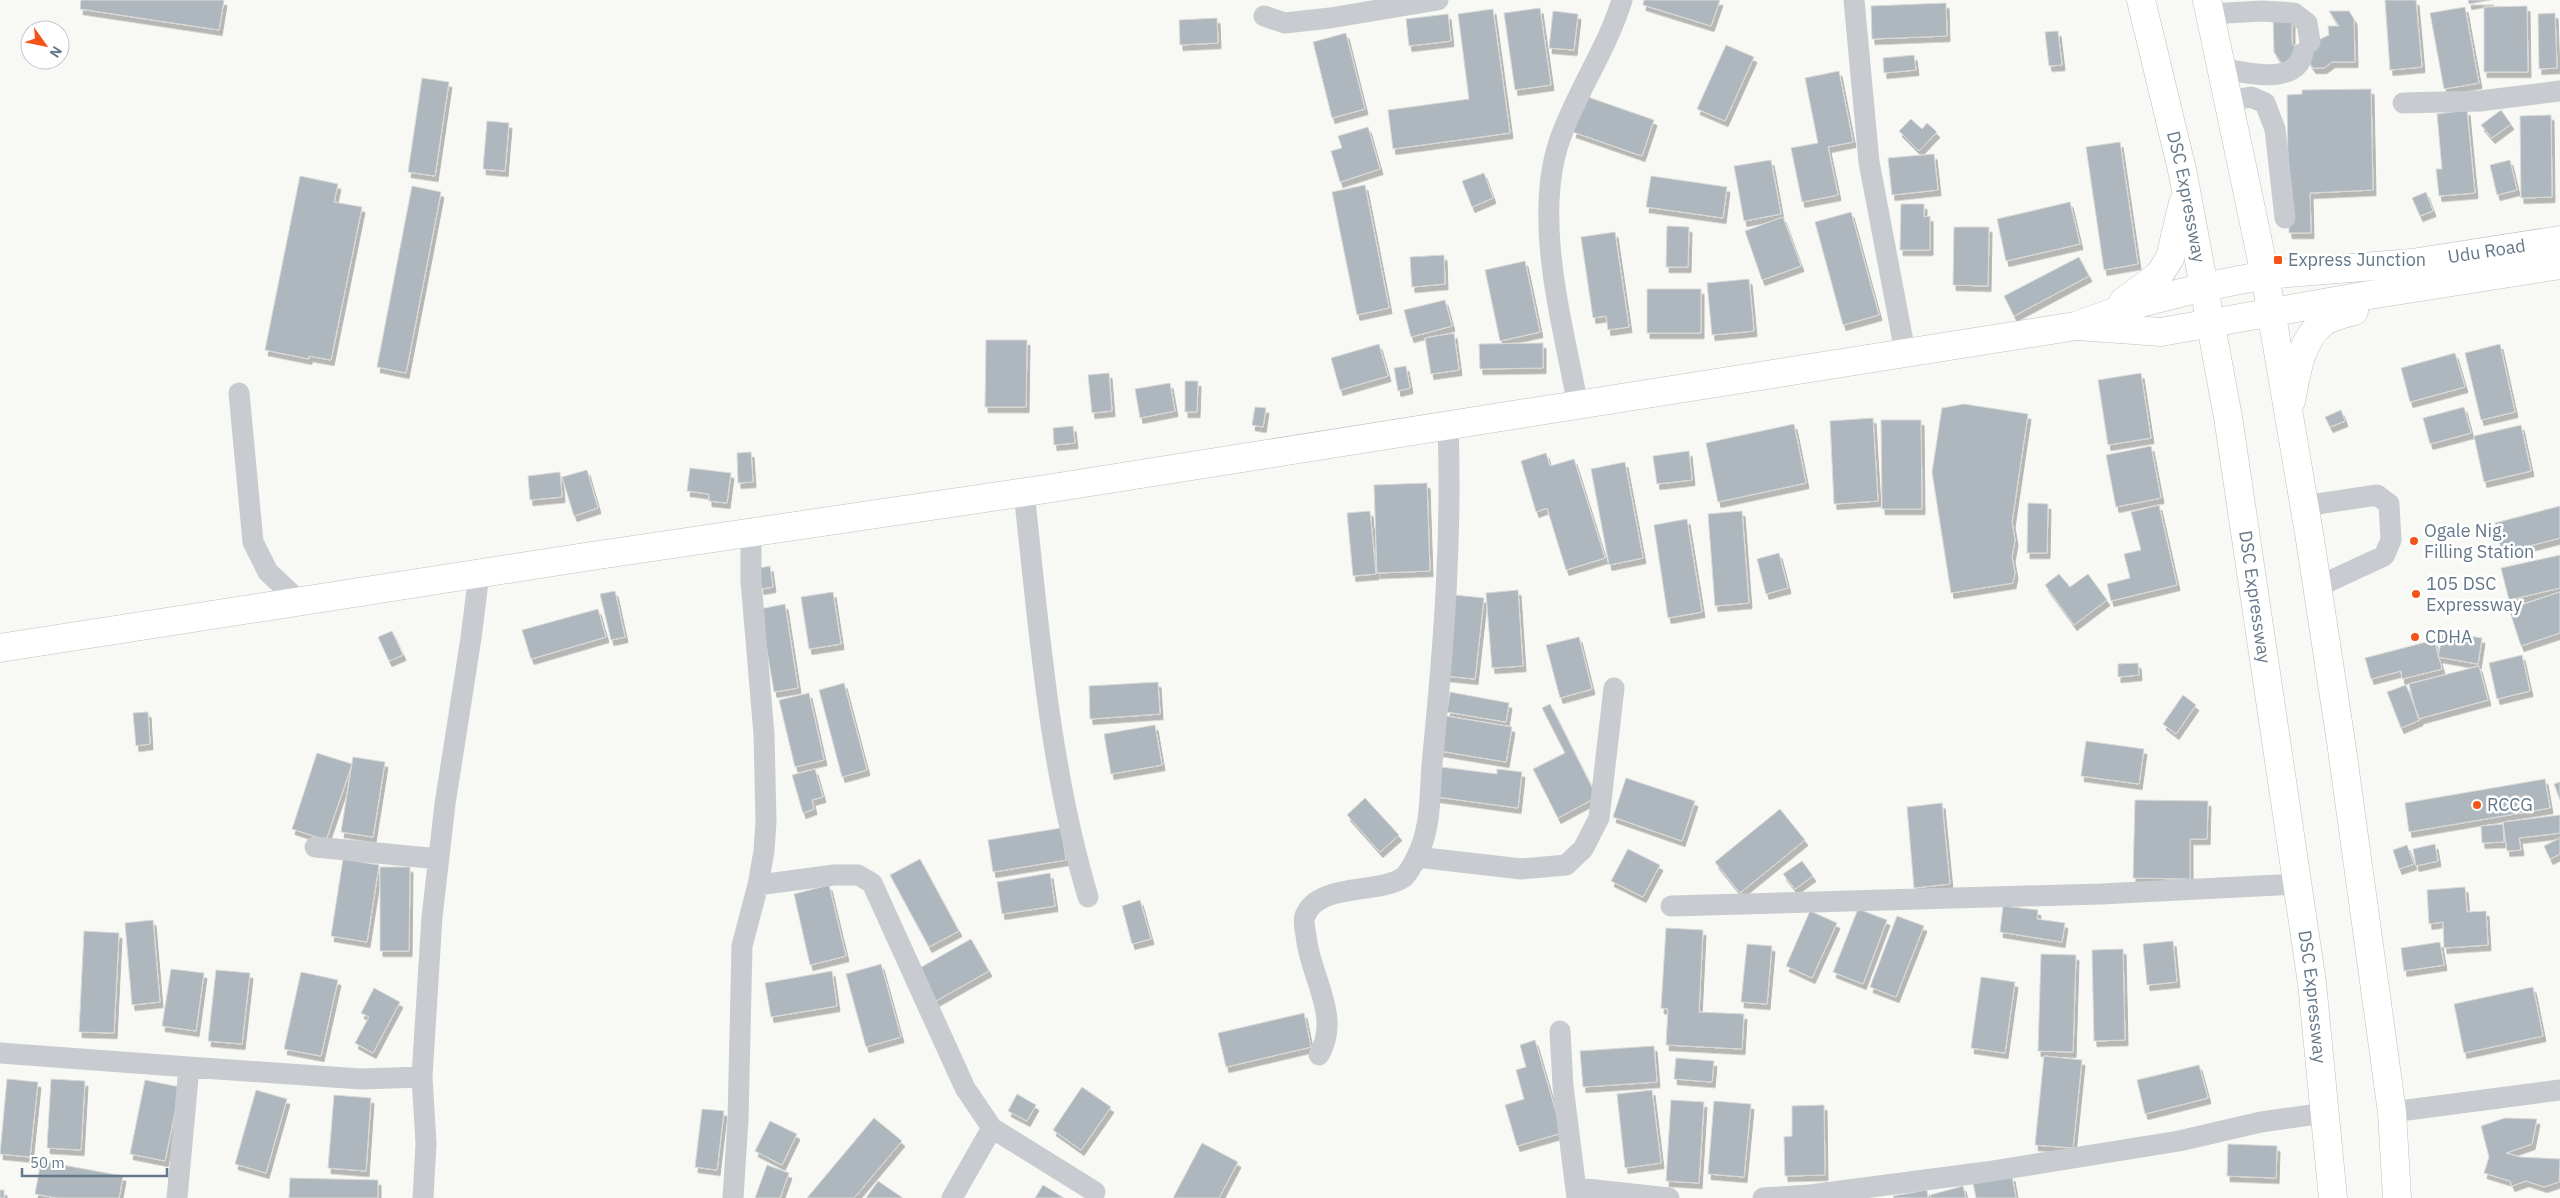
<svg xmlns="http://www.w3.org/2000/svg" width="2560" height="1198" font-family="'IBM Plex Sans',sans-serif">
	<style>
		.building { fill: #aeb7be; stroke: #dadad8; filter: url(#shadow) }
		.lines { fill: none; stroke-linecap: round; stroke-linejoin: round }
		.major-casing { stroke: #bbbfc3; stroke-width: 29 }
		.minor { stroke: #c8ccd0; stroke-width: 21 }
		.major { stroke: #fff; stroke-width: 28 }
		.poi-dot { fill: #f55419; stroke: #fff; stroke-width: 2 }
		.labels { text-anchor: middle; stroke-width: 5; stroke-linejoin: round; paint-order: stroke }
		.street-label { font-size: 18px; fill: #64788a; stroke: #fff }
		.poi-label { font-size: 18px; fill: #64788a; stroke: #fff; text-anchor: start }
	</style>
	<defs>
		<filter id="shadow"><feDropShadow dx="3" dy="5.5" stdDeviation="0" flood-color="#0004"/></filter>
	</defs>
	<rect width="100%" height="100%" fill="#f8f9f5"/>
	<!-- building -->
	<path class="building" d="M81 0H224L219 30 80 9Z
		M1644 0H1720L1711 26 1643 5Z
		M2385 0H2416L2422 67 2390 70Z
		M2468 0H2491L2469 4Z
		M1946 3 1947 36 1872 39 1871 6Z
		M2527 6 2528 72H2484V7Z
		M2465 7 2479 83 2444 89 2430 13Z
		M1540 8 1551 85 1515 90 1504 13Z
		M1493 9 1510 133 1393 149 1388 110 1469 99 1458 14Z
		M1553 11 1578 14 1574 50 1549 48Z
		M2329 11H2349L2354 19 2355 62H2332L2324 68H2313L2303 53 2284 67 2274 52 2273 15H2292V43L2297 50 2329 35 2328 26H2339Z
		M2555 13 2557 68 2539 69 2538 14Z
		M1448 14 1451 41 1409 46 1406 19Z
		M1217 18 1218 43 1180 45 1179 20Z
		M2058 31 2062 65 2049 66 2045 32Z
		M1346 33 1365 109 1332 118 1313 42Z
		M1726 45 1754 57 1725 121 1697 109Z
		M1914 55 1916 70 1884 73 1883 58Z
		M1839 71 1853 142 1828 147 1838 195 1802 202 1791 148 1818 143 1805 78Z
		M422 78 449 82 435 176 408 172Z
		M2371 89 2373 190 2310 193 2311 233H2289L2287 95 2302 94V90Z
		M1585 96 1654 120 1642 156 1573 132Z
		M2467 110 2475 193 2439 196 2436 169H2442L2437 114Z
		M2501 110 2511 124 2492 138 2481 125Z
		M2551 115 2552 197 2521 198 2520 116Z
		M1911 119 1922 129 1927 123 1937 132 1919 151 1899 131Z
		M487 121 509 123 505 171 483 169Z
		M1368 127 1380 169 1340 182 1331 151 1342 148 1338 136Z
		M2120 142 2138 264 2104 270 2086 147Z
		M1934 154 1938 190 1892 195 1888 158Z
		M1771 160 1781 214 1744 221 1734 166Z
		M2510 160 2517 190 2497 195 2490 165Z
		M1484 173 1493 198 1472 207 1462 181Z
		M300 176 338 184 334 202 362 207 331 360 309 356V359L265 350Z
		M1651 176 1727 187 1723 218 1646 207Z
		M1365 185 1389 308 1357 315 1332 192Z
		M412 186 441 192 406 373 377 367Z
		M2426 192 2433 211 2420 216 2412 198Z
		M2070 202 2080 244 2006 261 1997 219Z
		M1901 204H1924V217L1930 216V250H1900Z
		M1851 212 1879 315 1843 325 1815 222Z
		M1783 217 1801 266 1762 280 1745 231Z
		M1667 226 1689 227 1688 267H1666Z
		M1954 227H1989L1988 286 1953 285Z
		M1615 232 1629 327 1608 330 1606 316 1593 318 1581 237Z
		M1444 255 1445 284 1412 287 1410 257Z
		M2079 257 2089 276 2014 316 2004 296Z
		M1525 261 1540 332 1500 341 1485 270Z
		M1749 279 1754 331 1712 335 1707 283Z
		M1647 289H1701V333H1647Z
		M1445 300 1452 326 1411 337 1404 310Z
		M1454 333 1459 370 1431 374 1425 338Z
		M986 340H1027L1026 407H985Z
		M1543 343V368L1480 369 1479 344Z
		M1379 344 1388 376 1340 390 1331 358Z
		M2500 344 2515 412 2481 420 2465 353Z
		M2455 353 2465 387 2410 402 2401 368Z
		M1406 366 1410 388 1398 391 1394 368Z
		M1109 373 1112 411 1092 413 1088 375Z
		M2141 373 2151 438 2108 445 2098 380Z
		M1185 381H1198L1197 412H1185Z
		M1170 383 1175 411 1140 418 1135 389Z
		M1964 404 2028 414 2012 522 2015 540 2012 557 2015 573 2013 583 1951 593 1932 472 1942 408Z
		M1255 407 1266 408 1263 427 1252 425Z
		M2464 407 2471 433 2430 444 2423 418Z
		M2341 410 2345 421 2330 427 2325 417Z
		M1873 418 1878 501 1834 504 1830 421Z
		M1881 420H1921L1922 509H1882Z
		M1794 424 1806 483 1718 502 1706 443Z
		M2521 425 2531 471 2484 482 2474 436Z
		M1073 426 1075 443 1054 445 1053 428Z
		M2151 446 2161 498 2116 507 2106 455Z
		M1689 451 1692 480 1657 484 1653 456Z
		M751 452 753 482 738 483 737 453Z
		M1546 453 1550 466 1574 459 1605 558 1566 570 1547 508 1536 512 1521 461Z
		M1625 462 1643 558 1609 565 1591 469Z
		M690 468 731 473 727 503 709 501V494L687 491Z
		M587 470 598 508 574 516 562 477Z
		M560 472 562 497 530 500 528 476Z
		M1427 483 1430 571 1377 573 1374 485Z
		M2028 503 2048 504 2047 553H2027Z
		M2159 505 2177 585 2111 601 2107 584 2130 578 2124 554 2141 550 2131 512Z
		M2560 506V538L2502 553 2495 523Z
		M1370 511 1376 574 1353 576 1347 513Z
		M1742 511 1749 603 1715 606 1708 514Z
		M1687 519 1702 612 1668 618 1654 525Z
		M1779 553 1788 588 1766 594 1757 559Z
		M2560 555V588L2509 600 2501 568Z
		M770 566 773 587 761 589 759 568Z
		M2059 574 2070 587 2088 574 2107 600 2074 625 2045 585Z
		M1518 590 1523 666 1492 668 1486 593Z
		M615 591 625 637 611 640 600 594Z
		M833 592 841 644 809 649 801 597Z
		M2560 592V633L2521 646 2509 609Z
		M1455 595 1484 598 1475 679 1445 676Z
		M785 604 798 688 774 692 760 609Z
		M598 609 606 637 531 659 522 630Z
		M392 631 403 655 389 661 378 637Z
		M2443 632 2482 638 2478 664 2438 657Z
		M1579 637 1592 689 1560 698 1546 645Z
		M2434 640 2442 669 2402 679 2401 671 2371 679 2365 658Z
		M2522 655 2530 691 2497 699 2489 663Z
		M2138 663 2139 675 2118 677V664Z
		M2479 666 2488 700 2418 719 2409 684Z
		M1158 682 1160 714 1090 719 1089 686Z
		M844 683 867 770 842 777 819 690Z
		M2406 685 2420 720 2401 728 2387 692Z
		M1450 692 1509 703 1506 722 1447 712Z
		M809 693 824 760 795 767 779 700Z
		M2183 695 2196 705 2176 734 2163 724Z
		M1550 704 1597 797 1558 818 1533 769 1565 753 1542 708Z
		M148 712 150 744 136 746 133 713Z
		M1446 716 1512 727 1506 762 1440 751Z
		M1155 725 1162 765 1111 774 1104 734Z
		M2086 741 2144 749 2139 784 2081 776Z
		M317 753 352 764 326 840 292 829Z
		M353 757 385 762 373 837 341 832Z
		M1441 767 1497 774V769L1522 772 1518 808 1437 797Z
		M815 769 823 797 812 800 814 809 803 813 792 775Z
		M1626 778 1695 801 1682 841 1613 817Z
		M2545 779 2550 808 2409 832 2405 803Z
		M2560 782V800L2554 784Z
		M1365 798 1399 835 1380 852 1347 815Z
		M2135 800 2208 801 2207 839H2190V879L2133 878Z
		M1942 803 1950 884 1914 888 1907 807Z
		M1780 809 1805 840 1740 893 1715 862Z
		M2560 815V833L2519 838 2521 850 2507 851 2503 822Z
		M2503 824 2504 842 2482 843 2481 826Z
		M1061 828 1066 860 993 872 988 840Z
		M2560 838V854L2550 859 2544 846Z
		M2435 844 2438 861 2416 866 2413 849Z
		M2407 845 2414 864 2399 869 2393 850Z
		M1628 849 1660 865 1643 897 1611 881Z
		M343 859 379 865 367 942 331 936Z
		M920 859 959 931 929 947 890 875Z
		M1802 861 1813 876 1795 889 1783 874Z
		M380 867H410L409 951H380Z
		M1050 873 1055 906 1002 914 997 882Z
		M829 885 846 956 810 965 794 894Z
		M2465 887 2467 912 2486 911 2488 945 2444 948 2443 922 2429 924 2427 890Z
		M1140 900 1151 939 1132 944 1122 906Z
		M2003 906 2038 910 2037 919 2065 923 2062 942 2000 932Z
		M1858 909 1887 920 1863 984 1833 972Z
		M1810 911 1837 923 1812 978 1786 966Z
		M1897 916 1924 926 1896 997 1870 987Z
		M153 920 160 1002 132 1005 125 923Z
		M1666 928 1703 930 1699 1012 1744 1014 1742 1049 1666 1045 1668 1009 1661 1008Z
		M84 931 119 933 114 1033 79 1032Z
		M971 939 989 971 936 1001 918 969Z
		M2173 941 2177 982 2147 985 2143 944Z
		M2440 942 2444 965 2404 971 2401 948Z
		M1747 944 1772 946 1767 1004 1741 1002Z
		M2123 949 2125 1040 2094 1041 2092 950Z
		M2041 954 2076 955 2073 1052 2038 1051Z
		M881 964 901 1037 866 1047 846 974Z
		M171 969 204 973 196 1031 162 1026Z
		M216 970 250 973 242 1044 208 1041Z
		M832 971 837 1006 771 1017 765 983Z
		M301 972 338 980 321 1056 284 1049Z
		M1981 977 2015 982 2005 1053 1971 1048Z
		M2533 987 2543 1036 2464 1053 2454 1004Z
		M374 988 400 1002 373 1053 355 1043 369 1017 361 1013Z
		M1304 1013 1311 1047 1226 1067 1218 1033Z
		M1535 1040 1562 1133 1517 1146 1505 1105 1524 1099 1516 1070 1526 1067 1520 1045Z
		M1654 1046 1657 1082 1583 1087 1580 1051Z
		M2044 1056 2082 1060 2073 1148 2035 1145Z
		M1676 1058 1714 1061 1712 1082 1674 1079Z
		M2199 1065 2208 1098 2145 1114 2137 1080Z
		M7 1079 38 1082 30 1157 0 1154Z
		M51 1079 85 1081 81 1150 47 1148Z
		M145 1080 180 1087 165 1161 130 1154Z
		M1082 1087 1111 1107 1081 1150 1053 1130Z
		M256 1090 287 1099 266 1173 235 1164Z
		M1652 1090 1661 1163 1625 1168 1617 1094Z
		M1017 1094 1036 1105 1027 1121 1008 1111Z
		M334 1095 371 1098 366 1171 328 1168Z
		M1671 1100 1704 1102 1699 1183 1666 1181Z
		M1714 1101 1751 1104 1744 1177 1708 1174Z
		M1824 1105 1825 1175 1785 1176 1784 1137 1792 1136V1106Z
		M702 1109 724 1111 717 1170 695 1167Z
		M874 1118 902 1141 854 1198H807Z
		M2505 1118 2537 1119 2532 1144 2506 1153 2520 1157 2560 1159 2559 1182 2544 1187 2526 1181 2512 1186 2510 1181 2484 1173 2489 1157 2481 1126Z
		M770 1121 797 1134 782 1165 755 1151Z
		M1202 1143 1238 1162 1219 1198H1173Z
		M2228 1144 2277 1146 2276 1178 2227 1176Z
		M41 1161 123 1176 119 1198H57L35 1194Z
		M767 1165 789 1173 780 1198H755Z
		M2012 1176 2016 1198H1976L1973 1183Z
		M290 1178 378 1180V1198H289Z
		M878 1181 903 1198H866Z
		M1043 1185 1064 1198H1035Z
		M1963 1186 1966 1198H1931L1930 1195Z
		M0 1190H4V1198H0Z
		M1927 1190 1928 1198H1894L1893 1196Z"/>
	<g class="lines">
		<!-- major casing -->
		<g class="major-casing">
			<g id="major">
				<path id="s1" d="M2141 0 2183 174 2228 417 2312 983 2333 1198"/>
				<path d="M2207 0 2265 275 2309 533 2341 742 2392 1112 2397 1198"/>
				<path d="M2123 302 2159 275 2170 258 2183 203"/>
				<path d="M2078 326 2161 332 2363 296 2560 265"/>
				<path d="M2291 401C2296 376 2300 342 2321 324 2328 317 2344 314 2354 311"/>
				<path id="s2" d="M0 648 585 557 1046 489 2076 326 2133 305 2204 287 2265 275 2412 263 2560 240"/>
			</g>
		</g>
		<!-- minor -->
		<path class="minor" d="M1854 0 1869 162 1905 352
			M2210 14 2262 11 2294 13 2307 23 2310 42
			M1264 16 1285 23 1330 18 1438 0
			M2221 68C2245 73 2297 86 2303 53
			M2228 101 2251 97 2265 103 2275 129 2285 218
			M2403 103 2480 101 2560 91
			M239 393 253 542 268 572 301 603
			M1578 406C1563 324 1532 219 1560 139 1577 91 1607 49 1622 0
			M1024 492C1039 628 1049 766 1088 897
			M2304 506 2377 495 2389 504 2391 540 2384 556 2317 587
			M315 847 439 859
			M1417 857 1521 869 1566 865 1583 849 1599 818 1614 688
			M758 885 834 875H858L872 883 965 1088 992 1128 1095 1192
			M1671 906 2101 894 2297 884
			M1560 1031 1563 1086 1577 1198
			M0 1053 189 1067
			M1319 1055C1342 1016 1309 975 1306 935 1305 930 1303 921 1305 916 1318 882 1378 895 1404 877 1408 873 1414 863 1416 858 1433 827 1429 788 1433 754 1444 644 1452 536 1448 425
			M2392 1112 2560 1090
			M1577 1188 1669 1198
			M177 1198 189 1067 361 1079 422 1077
			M423 1198 426 1144 422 1077 432 917 445 804 471 638 479 574
			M733 1198 738 1120 742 946 758 885 764 851 766 821 764 734 751 581V532
			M952 1198 992 1128
			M1763 1198 1810 1195 1986 1172 2179 1141 2261 1122 2325 1113"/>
		<!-- major -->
		<use href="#major" class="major"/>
	</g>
	<!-- markers -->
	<g class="poi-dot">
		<rect x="2273" y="255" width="10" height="10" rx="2.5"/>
		<circle cx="2414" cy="541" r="5"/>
		<circle cx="2416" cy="594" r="5"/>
		<circle cx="2415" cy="637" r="5"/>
		<circle cx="2477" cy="805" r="5"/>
	</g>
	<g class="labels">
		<!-- street labels -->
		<g class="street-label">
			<text dy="6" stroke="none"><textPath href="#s1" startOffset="202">DSC Expressway</textPath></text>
			<text dy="6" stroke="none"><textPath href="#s2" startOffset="2520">Udu Road</textPath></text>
			<text dy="6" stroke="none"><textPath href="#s1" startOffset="608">DSC Expressway</textPath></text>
			<text dy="6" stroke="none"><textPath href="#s1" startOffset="1012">DSC Expressway</textPath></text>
		</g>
		<!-- poi labels -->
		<g class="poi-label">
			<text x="2288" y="266">Express Junction</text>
			<text x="2424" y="537">Ogale Nig.<tspan x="2424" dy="21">Filling Station</tspan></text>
			<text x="2426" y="590">105 DSC<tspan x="2426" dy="21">Expressway</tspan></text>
			<text x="2425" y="643">CDHA</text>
			<text x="2487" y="811">RCCG</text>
		</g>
	</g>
	<!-- north arrow -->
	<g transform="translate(45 45) rotate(123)"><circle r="24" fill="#ffffff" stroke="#c1c9d0"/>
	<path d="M0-4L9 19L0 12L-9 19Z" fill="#f55419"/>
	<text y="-8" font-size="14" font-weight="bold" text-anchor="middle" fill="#64788a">N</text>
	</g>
	<!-- scale -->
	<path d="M22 1168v8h145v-8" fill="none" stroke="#64788a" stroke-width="2.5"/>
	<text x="30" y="1168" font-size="15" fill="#64788a" stroke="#ffffff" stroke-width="4" paint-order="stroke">50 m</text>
</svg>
